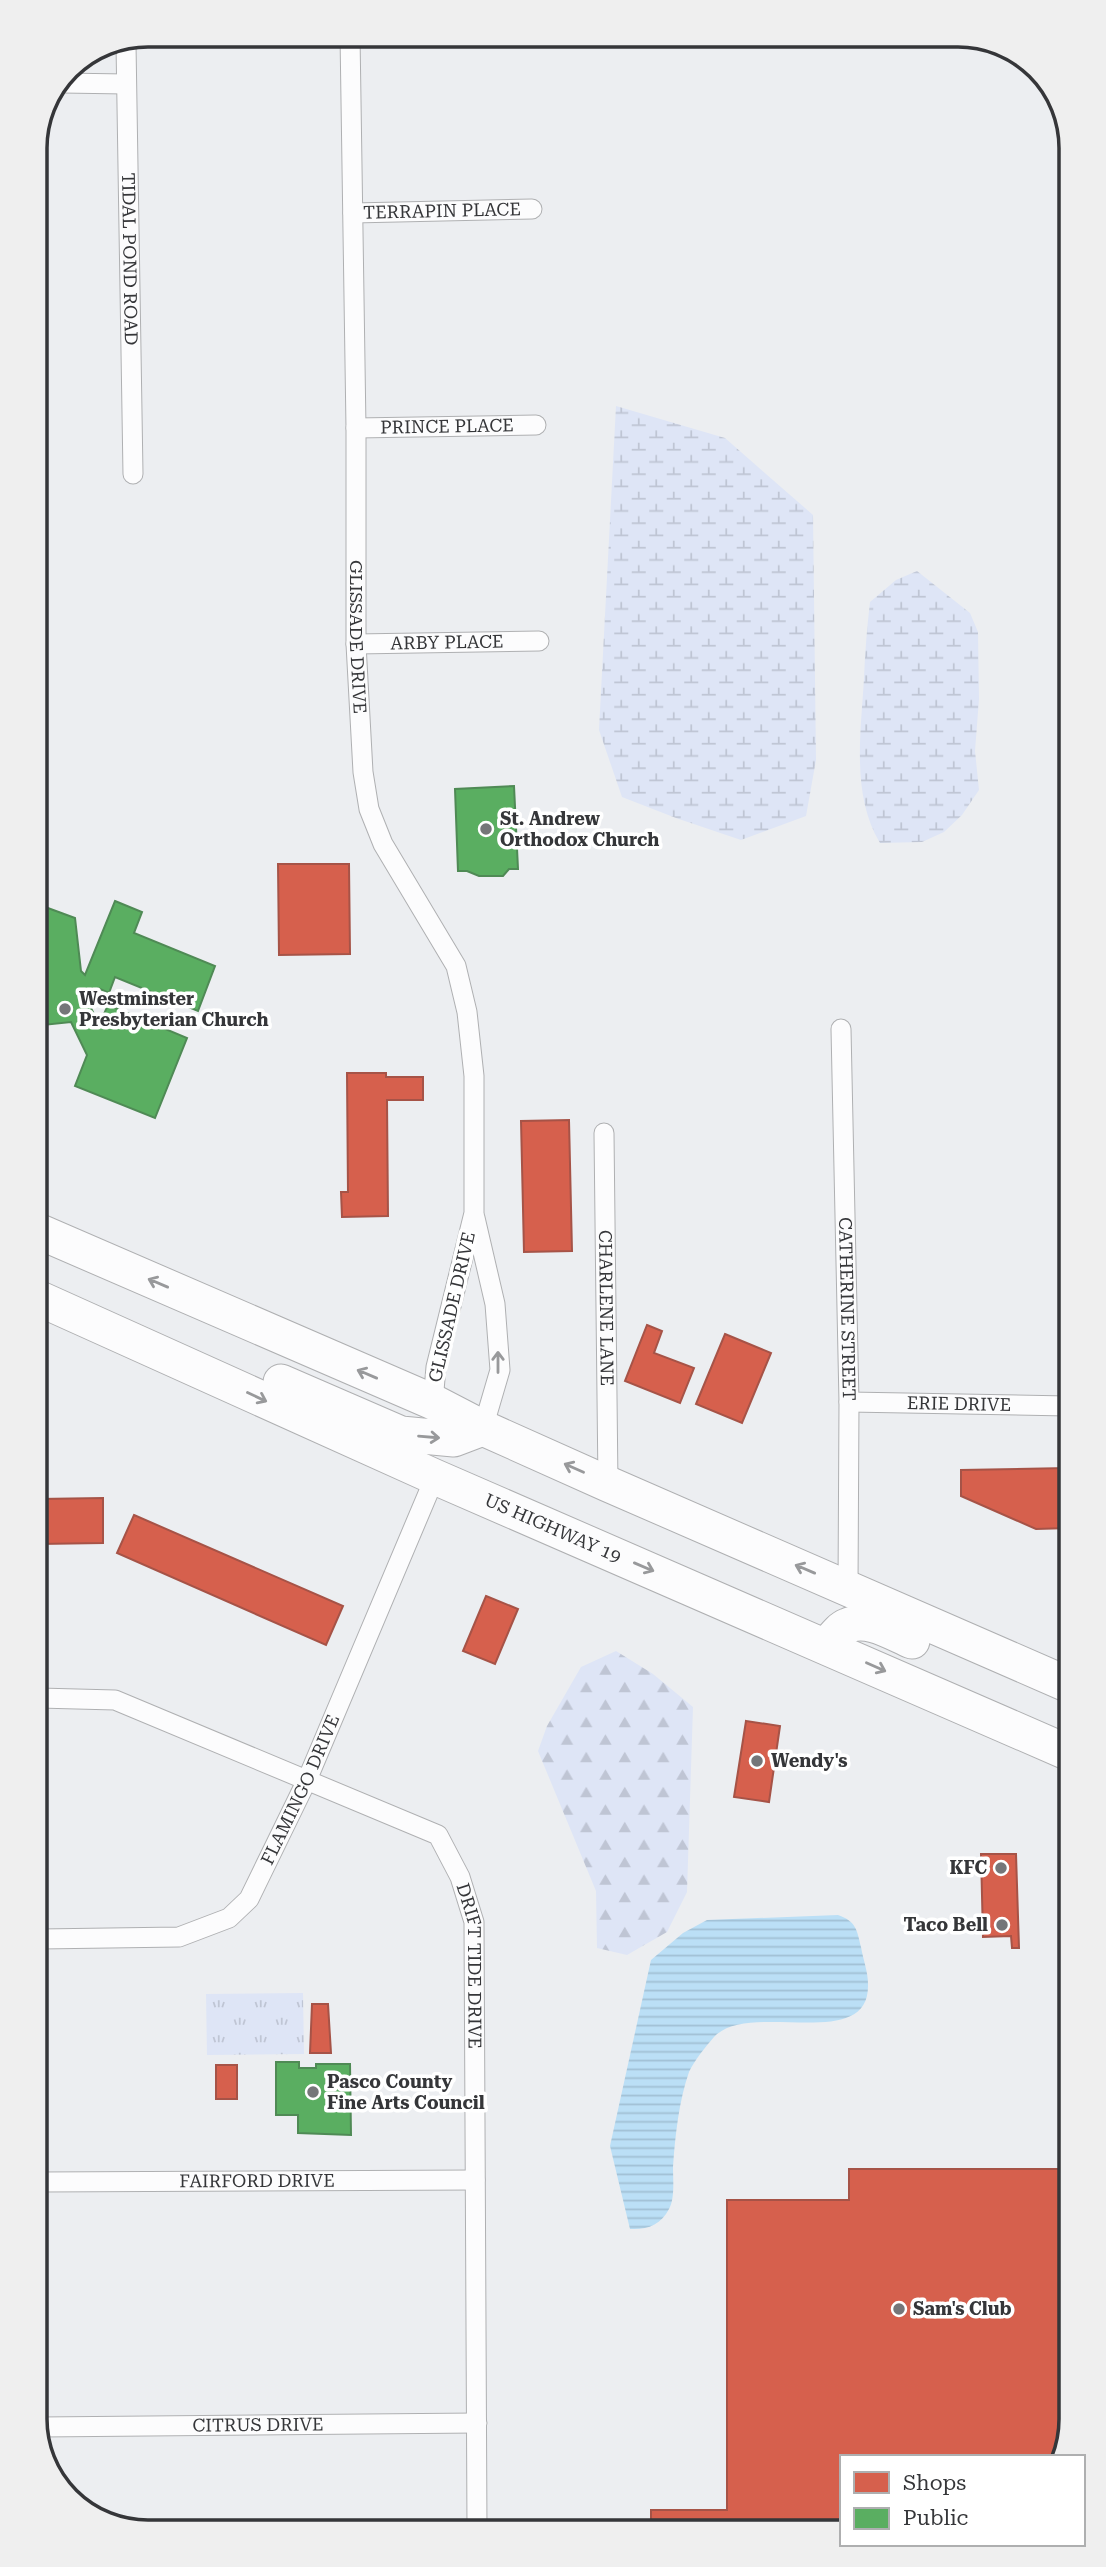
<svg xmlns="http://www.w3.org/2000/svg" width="1106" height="2567" font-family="'Roboto Serif',serif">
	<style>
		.grass { fill: url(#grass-tufts) }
		.forest { fill: url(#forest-firs) }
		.wetland { fill: url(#wetland-marsh) }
		.water { fill: url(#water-rules) }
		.shops { fill: #d6604d; stroke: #a65347; stroke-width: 2 }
		.public { fill: #5aae61; stroke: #4f8a55; stroke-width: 2 }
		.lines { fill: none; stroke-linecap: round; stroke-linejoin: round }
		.street-casing { stroke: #afb0b2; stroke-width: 21 }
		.highway-casing { stroke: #afb0b2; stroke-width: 37 }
		.street { stroke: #fcfcfd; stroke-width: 19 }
		.highway { stroke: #fcfcfd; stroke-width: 35 }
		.oneway { stroke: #98999b }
		.poi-dot { fill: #757679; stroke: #fff; stroke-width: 2.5 }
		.labels { text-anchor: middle; stroke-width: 7; stroke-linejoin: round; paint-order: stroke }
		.street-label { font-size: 18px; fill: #353639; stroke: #fff }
		.poi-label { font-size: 18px; font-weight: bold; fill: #353639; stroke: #fff; text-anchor: start }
		.rim { fill: none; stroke: #353639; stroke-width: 3.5 }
	</style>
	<defs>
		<pattern id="grass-tufts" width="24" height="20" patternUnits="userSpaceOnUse" patternTransform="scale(1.75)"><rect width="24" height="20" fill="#dee5f6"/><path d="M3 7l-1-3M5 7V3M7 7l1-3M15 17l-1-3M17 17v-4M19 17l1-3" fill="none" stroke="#bfc5d4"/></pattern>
		<pattern id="forest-firs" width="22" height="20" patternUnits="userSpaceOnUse" patternTransform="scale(1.75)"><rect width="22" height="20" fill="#dee5f6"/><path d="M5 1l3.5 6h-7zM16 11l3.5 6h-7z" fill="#bfc5d4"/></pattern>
		<pattern id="wetland-marsh" width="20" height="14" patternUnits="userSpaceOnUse" patternTransform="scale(1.75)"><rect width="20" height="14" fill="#dee5f6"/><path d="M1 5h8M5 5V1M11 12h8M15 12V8" fill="none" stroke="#bfc5d4"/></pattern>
		<pattern id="water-rules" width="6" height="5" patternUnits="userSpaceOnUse" patternTransform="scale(1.75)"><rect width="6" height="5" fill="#bbdff6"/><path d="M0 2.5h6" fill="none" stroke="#a1c0d4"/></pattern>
	</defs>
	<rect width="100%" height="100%" fill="#eceef1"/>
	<!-- grass -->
	<path class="grass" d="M303 1993 304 2054 207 2055 206 1994Z"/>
	<!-- forest -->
	<path class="forest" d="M616 1651 653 1674 693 1707 687 1892 667 1932 627 1955 597 1948 596 1891 538 1751 547 1726 581 1667Z"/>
	<!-- wetland -->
	<path class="wetland" d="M616 406 725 438 813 515 816 760 806 816 741 840 676 818 622 797 599 730Z
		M917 571 970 613 978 632 979 699 975 751 979 790 962 815 944 832 922 842 880 843C851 795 861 732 864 678 865 652 867 627 870 602L896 580Z"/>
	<!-- water -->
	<path class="water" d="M838 1915C856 1921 857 1930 861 1947 863 1959 868 1972 868 1984 870 2054 749 1999 714 2037 706 2046 694 2061 689 2072 679 2100 675 2137 673 2167 673 2179 675 2199 669 2209 661 2225 647 2230 630 2229L610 2146 651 1960 683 1933 707 1920Z"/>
	<!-- shops -->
	<path class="shops" d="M278 864H349L350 954 279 955Z
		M347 1073H386V1077H423V1100H387L388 1216 342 1217 341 1192H348Z
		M569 1120 572 1251 524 1252 521 1121Z
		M647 1325 662 1331 654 1353 694 1368 680 1403 625 1381Z
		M725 1334 771 1353 742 1423 696 1404Z
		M1068 1468 1069 1528 1036 1529 961 1496V1470Z
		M103 1498V1543L39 1544V1499Z
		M134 1515 343 1606 326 1645 117 1553Z
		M486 1596 518 1609 495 1664 463 1651Z
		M746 1721 780 1726 769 1802 734 1797Z
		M981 1854H1016L1019 1948H1012L1011 1936 983 1937Z
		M312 2004H328L331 2053H310Z
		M216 2065H237V2099H216Z
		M849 2169H1070L1071 2418H1066V2436L1059 2457H842V2527L651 2528V2510H727V2200H849Z"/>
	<!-- public -->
	<path class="public" d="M514 786 518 869H509L503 876H479L467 871H458L455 789Z
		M115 901 142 912 134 933 215 966 198 1011 115 977 109 993 98 988 91 1008 99 1025 108 1005 187 1038 155 1118 75 1086 87 1055 71 1022 43 1025 37 1003V904L75 918 81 971 85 975Z
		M276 2062H299V2068H316V2064H350L351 2135 298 2133V2115H276Z"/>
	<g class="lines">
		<!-- street casing -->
		<g class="street-casing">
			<g id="street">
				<path id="s1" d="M350 35 356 428V644L363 772 369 809 383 844 456 966 467 1012 474 1076V1213L436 1367 433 1402"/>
				<path id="s2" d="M126 44 133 474"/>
				<path d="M62 83 126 84"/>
				<path id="s3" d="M353 213 532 209"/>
				<path id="s4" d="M356 428 536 425"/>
				<path id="s5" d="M356 644 539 641"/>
				<path id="s6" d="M841 1029 849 1402 848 1588"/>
				<path id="s7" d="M604 1133 608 1484"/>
				<path d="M475 1218 495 1304 500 1370 483 1428"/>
				<path id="s8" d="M849 1402 1068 1406"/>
				<path id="s9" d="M39 1698 115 1700 438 1835 460 1877 474 1922 477 2529"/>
				<path id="s10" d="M40 1939 179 1937 229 1918 249 1899 307 1780 435 1477"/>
				<path id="s11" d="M40 2182 475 2180"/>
				<path id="s12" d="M41 2427 477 2423"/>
			</g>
		</g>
		<!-- highway casing -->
		<g class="highway-casing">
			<g id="highway">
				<path d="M38 1231 433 1402 483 1428 608 1484 1069 1685"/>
				<path id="s13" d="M38 1298 435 1477 1069 1753"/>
				<path d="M281 1382 401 1434 454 1439 483 1428"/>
				<path d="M827 1645C833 1639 839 1629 847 1626 867 1616 893 1633 912 1641"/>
			</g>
		</g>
		<!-- street -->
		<use href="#street" class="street"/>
		<!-- highway -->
		<use href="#highway" class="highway"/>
	</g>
	<!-- one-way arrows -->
	<defs><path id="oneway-shaft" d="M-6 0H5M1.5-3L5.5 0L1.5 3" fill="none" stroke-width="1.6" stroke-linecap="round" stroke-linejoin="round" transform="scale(1.75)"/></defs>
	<g class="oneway">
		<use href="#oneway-shaft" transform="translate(158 1283) rotate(-157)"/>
		<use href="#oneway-shaft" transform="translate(498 1362) rotate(-90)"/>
		<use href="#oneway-shaft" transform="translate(367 1374) rotate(-157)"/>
		<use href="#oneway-shaft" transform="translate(257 1397) rotate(25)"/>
		<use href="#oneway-shaft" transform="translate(429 1437) rotate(5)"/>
		<use href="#oneway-shaft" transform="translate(574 1468) rotate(-156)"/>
		<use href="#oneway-shaft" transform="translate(644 1567) rotate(23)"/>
		<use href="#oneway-shaft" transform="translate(805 1569) rotate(-157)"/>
		<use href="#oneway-shaft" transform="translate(876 1667) rotate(24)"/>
	</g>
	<!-- markers -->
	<g class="poi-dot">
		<circle cx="486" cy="829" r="7"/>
		<circle cx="65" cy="1009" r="7"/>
		<circle cx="757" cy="1761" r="7"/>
		<circle cx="1001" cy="1868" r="7"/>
		<circle cx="1002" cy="1925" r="7"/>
		<circle cx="313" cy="2092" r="7"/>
		<circle cx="899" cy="2309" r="7"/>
	</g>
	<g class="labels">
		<!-- street labels -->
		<g class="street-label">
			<text dy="6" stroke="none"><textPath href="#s3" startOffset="89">TERRAPIN PLACE</textPath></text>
			<text dy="6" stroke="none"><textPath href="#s2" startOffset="215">TIDAL POND ROAD</textPath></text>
			<text dy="6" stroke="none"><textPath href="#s4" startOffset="91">PRINCE PLACE</textPath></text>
			<text dy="6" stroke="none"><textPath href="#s1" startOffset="602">GLISSADE DRIVE</textPath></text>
			<text dy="6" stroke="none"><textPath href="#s5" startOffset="91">ARBY PLACE</textPath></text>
			<text transform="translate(452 1307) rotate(-77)" y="6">GLISSADE DRIVE</text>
			<text dy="6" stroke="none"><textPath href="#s7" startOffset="175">CHARLENE LANE</textPath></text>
			<text dy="6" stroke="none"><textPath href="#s6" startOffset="280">CATHERINE STREET</textPath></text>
			<text dy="6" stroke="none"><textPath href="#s8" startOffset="110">ERIE DRIVE</textPath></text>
			<text dy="6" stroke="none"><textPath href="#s13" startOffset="564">US HIGHWAY 19</textPath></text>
			<text dy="6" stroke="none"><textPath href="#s10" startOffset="341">FLAMINGO DRIVE</textPath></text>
			<text dy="6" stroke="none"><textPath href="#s9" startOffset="564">DRIFT TIDE DRIVE</textPath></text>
			<text dy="6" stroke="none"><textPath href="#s11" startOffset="217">FAIRFORD DRIVE</textPath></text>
			<text dy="6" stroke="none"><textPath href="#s12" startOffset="217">CITRUS DRIVE</textPath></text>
		</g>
		<!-- poi labels -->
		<g class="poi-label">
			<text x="500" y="825">St. Andrew<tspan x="500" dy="21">Orthodox Church</tspan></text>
			<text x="79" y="1005">Westminster<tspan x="79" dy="21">Presbyterian Church</tspan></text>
			<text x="771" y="1767">Wendy's</text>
			<text x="987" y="1874" text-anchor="end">KFC</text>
			<text x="988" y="1931" text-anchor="end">Taco Bell</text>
			<text x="327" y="2088">Pasco County<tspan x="327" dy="21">Fine Arts Council</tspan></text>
			<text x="913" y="2315">Sam's Club</text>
		</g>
	</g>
	<!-- crop -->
	<path d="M0 0H1106V2567H0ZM148 47H958A101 101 0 0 1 1059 148V2419A101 101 0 0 1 958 2520H148A101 101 0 0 1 47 2419V148A101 101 0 0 1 148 47Z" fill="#efefef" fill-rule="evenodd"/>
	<path class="rim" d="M148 47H958A101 101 0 0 1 1059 148V2419A101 101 0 0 1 958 2520H148A101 101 0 0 1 47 2419V148A101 101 0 0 1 148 47Z"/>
	<!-- legend -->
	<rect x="840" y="2455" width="245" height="91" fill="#ffffff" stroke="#aeafb0" stroke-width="2"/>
	<rect x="854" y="2472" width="35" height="21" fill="#d6604d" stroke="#aeafb0" stroke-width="2"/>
	<text x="903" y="2490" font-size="21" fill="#353639">Shops</text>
	<rect x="854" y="2508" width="35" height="21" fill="#5aae61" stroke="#aeafb0" stroke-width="2"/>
	<text x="903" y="2525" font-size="21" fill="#353639">Public</text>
</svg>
